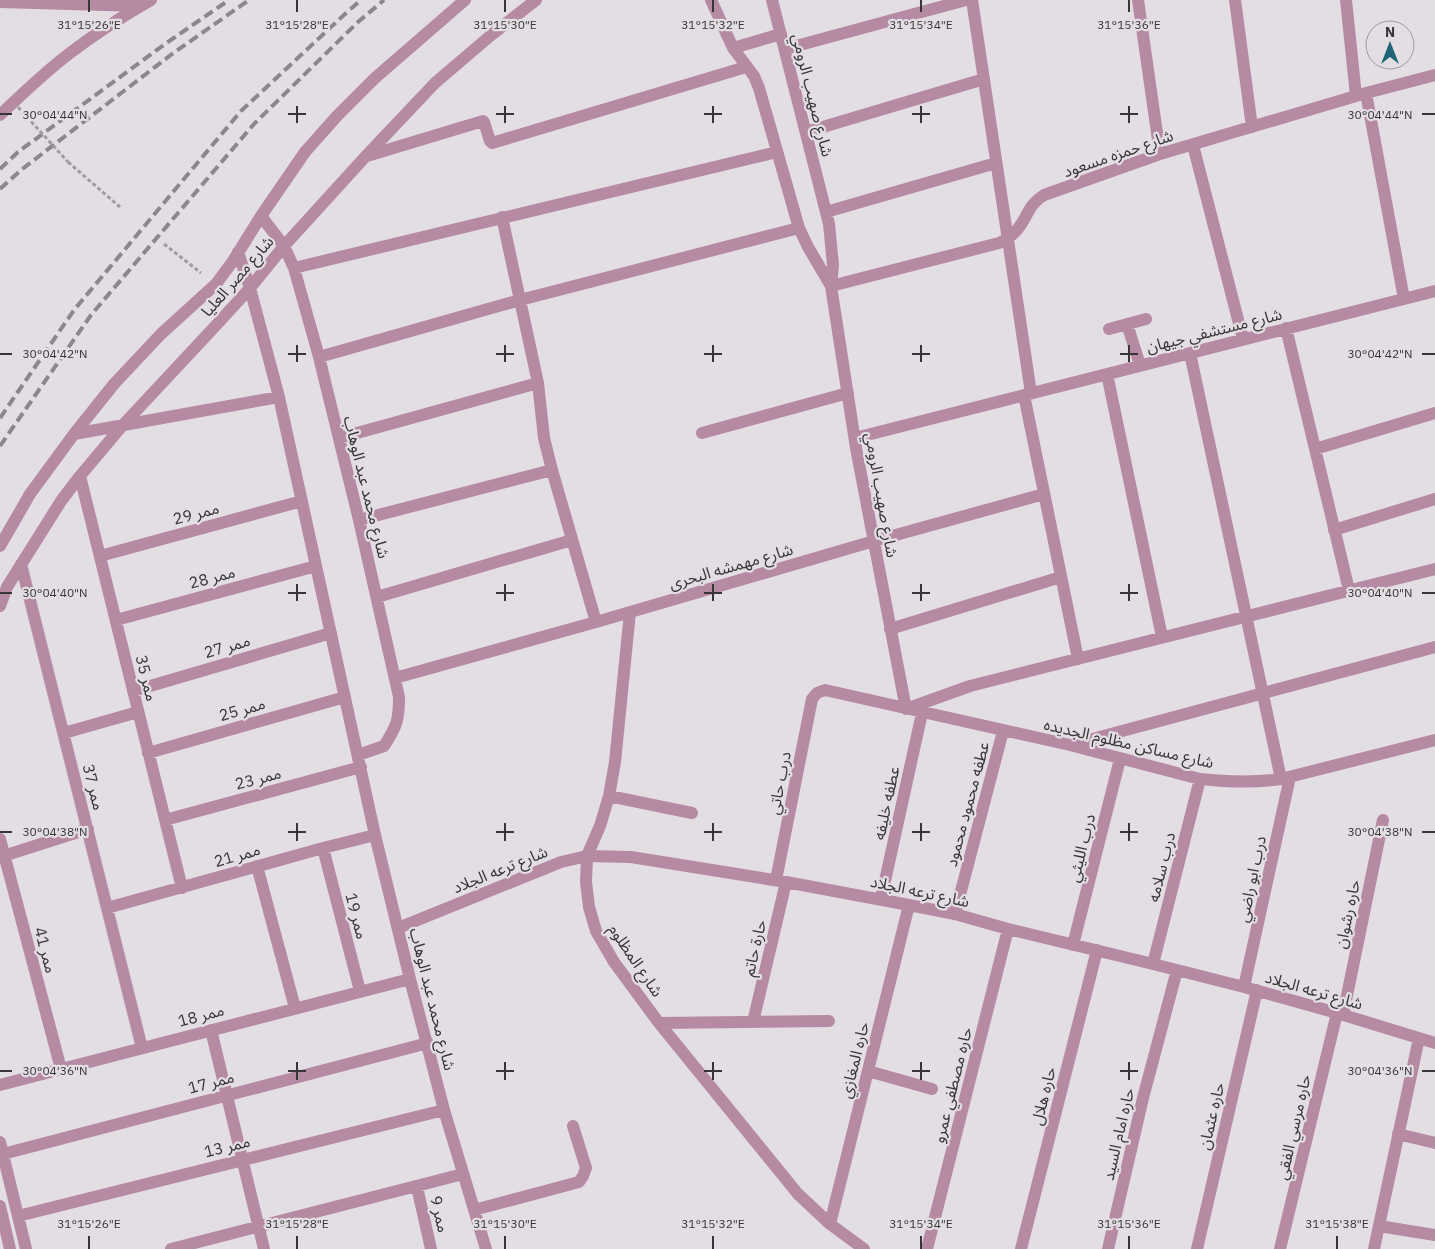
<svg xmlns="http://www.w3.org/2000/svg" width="1435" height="1249" font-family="'IBM Plex Sans','Noto Sans Arabic',sans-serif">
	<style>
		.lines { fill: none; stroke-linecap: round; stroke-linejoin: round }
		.path { stroke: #a09ca1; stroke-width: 3; stroke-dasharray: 4 2.5; stroke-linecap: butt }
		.minor { stroke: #b78aa3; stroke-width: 12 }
		.rail { stroke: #8c878c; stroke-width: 4; stroke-dasharray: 10 5; stroke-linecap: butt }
		.path-bridge { stroke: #a09ca1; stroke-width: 3; stroke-dasharray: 4 2.5; stroke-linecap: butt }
		.ticks { fill: none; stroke: #383538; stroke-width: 2 }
		.labels { text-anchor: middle; stroke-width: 4.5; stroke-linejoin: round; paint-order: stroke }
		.street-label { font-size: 16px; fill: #383538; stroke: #e3dde4 }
		.ticks-label { font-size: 12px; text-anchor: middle; fill: #383538; stroke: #e3dde4; stroke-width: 4.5; stroke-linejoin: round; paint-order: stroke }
	</style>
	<rect width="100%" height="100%" fill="#e3dde4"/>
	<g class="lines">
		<!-- path -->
		<path class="path" d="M68 162 120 207
			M164 244 201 273"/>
		<!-- minor -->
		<path class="minor" d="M711 0 733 48 754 76 759 88 799 228 808 247 831 286
			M772 0 829 224 833 265 831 286 856 448 906 709 970 686 1435 569
			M972 0 1031 393
			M1138 0 1160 154
			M1235 0 1252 127
			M1346 0 1356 96
			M0 2 140 6
			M733 48 781 34
			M785 49 966 0
			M1366 93 1404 299
			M0 115C23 93 45 72 70 53 96 33 123 16 151 0
			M806 132 984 79
			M1193 145 1243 339
			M367 156 483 121 484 122 490 141 492 143 746 67
			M826 212 996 163
			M261 216 284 246 294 268 319 357 359 520 399 697C399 720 397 726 384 746L358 755
			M502 217 538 383 544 438 552 470 596 622
			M238 252 250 288 279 397 375 835 410 979 444 1110 486 1249
			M294 268 777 152
			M831 286 999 243C1005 240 1011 237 1015 232 1028 219 1026 206 1044 195L1160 154 1366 93 1435 75
			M1127 324 1140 365
			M1286 328 1349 590
			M1109 329 1146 319
			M1190 353 1281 779
			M319 357 520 300 799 228
			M1107 374 1162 637
			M1024 395 1078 659
			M702 433 848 393
			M74 434 279 397
			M339 438 538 383
			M855 438 1435 291
			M1315 449 1435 413
			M80 476 182 888
			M359 520 552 470
			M1334 530 1435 499
			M0 546 30 494 74 434 114 384 161 334 216 284 233 261 261 216 305 152 337 116 375 78 465 0
			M100 556 302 501
			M21 564 142 1048
			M377 597 572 540
			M0 606 7 587 61 501 80 476 122 426 220 321 250 288 284 246 365 157 435 83 490 36 536 0
			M630 612 615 762 609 796 600 826 587 856 586 882 589 907 596 931 614 962 659 1023 798 1194 830 1224 864 1249
			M116 620 316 566
			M890 629 1061 577
			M395 678 596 622 874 541 1044 494
			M133 691 331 633
			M64 733 138 712
			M1070 745 1435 647
			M148 753 345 697
			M609 796 692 813
			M165 820 361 767
			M0 839 61 1069
			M323 848 360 991
			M0 857 88 829
			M257 866 295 1008
			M776 880 812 699 817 693 825 690 1070 745 1200 779C1227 782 1253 783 1281 779L1435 740
			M881 899 922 713
			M107 908 323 848 375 835
			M955 914 1003 731
			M398 928 561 862 587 856 631 857 786 882 909 905 955 914 1008 929 1153 964 1244 987 1337 1013 1435 1043
			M1073 945 1120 759
			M1153 964 1200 779
			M1244 987 1290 777
			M1343 1015 1383 820
			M753 1022 786 882
			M659 1023 829 1021
			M211 1030 264 1249
			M868 1071 932 1089
			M0 1085 410 979
			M1398 1134 1435 1143
			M0 1142 26 1249
			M3 1154 428 1043
			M417 1187 431 1249
			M0 1206 10 1249
			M474 1210 579 1182 583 1176 586 1168 573 1126
			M18 1216 444 1110
			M830 1224 909 905
			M1379 1226 1435 1235
			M171 1249 463 1174
			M927 1249 1008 929
			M1021 1249 1097 950
			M1108 1249 1143 1098 1177 970
			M1197 1249 1257 990
			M1280 1249 1337 1013
			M1374 1249 1419 1038"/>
		<!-- rail -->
		<path class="rail" d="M0 169 18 152 165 44 229 0
			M0 189 21 170 172 54 249 0
			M0 418 74 310 241 111 345 14 361 0
			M0 446 91 315 254 124 358 22 384 0"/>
		<!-- path-bridge -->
		<path class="path-bridge" d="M18 107 68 162"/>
	</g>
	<!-- ticks -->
	<path class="ticks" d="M89 0V12M297 0V12M505 0V12M713 0V12M921 0V12M1129 0V12M297 106V123M505 106V123M713 106V123M921 106V123M1129 106V123M0 114H12M288 114H306M496 114H514M704 114H722M912 114H930M1120 114H1138M1422 114H1435M297 345V362M505 345V362M713 345V362M921 345V362M1129 345V362M0 354H12M288 354H306M496 354H514M704 354H722M912 354H930M1120 354H1138M1422 354H1435M297 584V601M505 584V601M713 584V601M921 584V601M1129 584V601M0 593H12M288 593H306M496 593H514M704 593H722M912 593H930M1120 593H1138M1422 593H1435M297 823V841M505 823V841M713 823V841M921 823V841M1129 823V841M0 832H12M288 832H306M496 832H514M704 832H722M912 832H930M1120 832H1138M1422 832H1435M297 1062V1080M505 1062V1080M713 1062V1080M921 1062V1080M1129 1062V1080M0 1071H12M288 1071H306M496 1071H514M704 1071H722M912 1071H930M1120 1071H1138M1422 1071H1435M89 1236V1249M297 1236V1249M505 1236V1249M713 1236V1249M921 1236V1249M1129 1236V1249M1337 1236V1249"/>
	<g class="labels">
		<!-- street labels -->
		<g class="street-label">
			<text transform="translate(813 95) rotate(76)" y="6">شارع صهيب الرومي</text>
			<text transform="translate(1118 153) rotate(-19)" y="6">شارع حمزه مسعود</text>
			<text transform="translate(237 276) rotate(-49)" y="6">شارع مصر العليا</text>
			<text transform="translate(1214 330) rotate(-14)" y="6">شارع مستشفي جيهان</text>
			<text transform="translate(367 487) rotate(76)" y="6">شارع محمد عبد الوهاب</text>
			<text transform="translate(882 495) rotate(80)" y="6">شارع صهيب الرومي</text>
			<text transform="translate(196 513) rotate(-15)" y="6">ممر 29</text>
			<text transform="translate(731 566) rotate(-16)" y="6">شارع مهمشه البحرى</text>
			<text transform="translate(212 577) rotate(-15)" y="6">ممر 28</text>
			<text transform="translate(227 646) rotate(-16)" y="6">ممر 27</text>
			<text transform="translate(147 678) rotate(76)" y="6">ممر 35</text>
			<text transform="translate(242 709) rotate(-16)" y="6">ممر 25</text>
			<text transform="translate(1129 743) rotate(13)" y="6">شارع مساكن مظلوم الجديده</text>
			<text transform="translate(258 778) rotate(-15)" y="6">ممر 23</text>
			<text transform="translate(779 783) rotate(-79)" y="6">درب حاتي</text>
			<text transform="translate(94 787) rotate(76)" y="6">ممر 37</text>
			<text transform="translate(886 803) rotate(-78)" y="6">عطفه خليفه</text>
			<text transform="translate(967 804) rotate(-75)" y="6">عطفه محمود محمود</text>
			<text transform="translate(1081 848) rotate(-76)" y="6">درب الليثي</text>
			<text transform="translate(237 855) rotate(-16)" y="6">ممر 21</text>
			<text transform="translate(1161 867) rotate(-76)" y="6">درب سلامه</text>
			<text transform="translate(500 869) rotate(-22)" y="6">شارع ترعه الجلاد</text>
			<text transform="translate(1251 879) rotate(-78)" y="6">درب ابو راضي</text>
			<text transform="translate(920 891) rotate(12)" y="6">شارع ترعه الجلاد</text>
			<text transform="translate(1347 914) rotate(-78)" y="6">حاره رشوان</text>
			<text transform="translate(357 916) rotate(75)" y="6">ممر 19</text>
			<text transform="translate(754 948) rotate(-77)" y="6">حارة حاتم</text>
			<text transform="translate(46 950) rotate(75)" y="6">ممر 41</text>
			<text transform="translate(636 960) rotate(56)" y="6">شارع المظلوم</text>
			<text transform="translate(1314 990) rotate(16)" y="6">شارع ترعه الجلاد</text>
			<text transform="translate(433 999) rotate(76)" y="6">شارع محمد عبد الوهاب</text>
			<text transform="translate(201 1015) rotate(-15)" y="6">ممر 18</text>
			<text transform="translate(854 1060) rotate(-76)" y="6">حاره المغازي</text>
			<text transform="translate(211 1082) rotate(-15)" y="6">ممر 17</text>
			<text transform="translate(952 1085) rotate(-76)" y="6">حاره مصطفي عمرو</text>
			<text transform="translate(1043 1096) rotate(-76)" y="6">حاره هلال</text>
			<text transform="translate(1211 1116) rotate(-77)" y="6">حاره عثمان</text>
			<text transform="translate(1293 1127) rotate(-77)" y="6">حاره مرسي الفقي</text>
			<text transform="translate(1118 1134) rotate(-77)" y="6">حاره امام السيد</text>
			<text transform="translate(227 1146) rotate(-14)" y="6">ممر 13</text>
			<text transform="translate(440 1214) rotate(77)" y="6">ممر 9</text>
		</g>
	</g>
	<g class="ticks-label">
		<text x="89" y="29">31°15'26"E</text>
		<text x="297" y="29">31°15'28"E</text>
		<text x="505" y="29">31°15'30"E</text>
		<text x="713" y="29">31°15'32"E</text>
		<text x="921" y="29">31°15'34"E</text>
		<text x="1129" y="29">31°15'36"E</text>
		<text x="55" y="119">30°04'44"N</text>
		<text x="1380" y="119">30°04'44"N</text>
		<text x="55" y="358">30°04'42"N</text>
		<text x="1380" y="358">30°04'42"N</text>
		<text x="55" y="597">30°04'40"N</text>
		<text x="1380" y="597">30°04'40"N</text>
		<text x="55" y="836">30°04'38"N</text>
		<text x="1380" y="836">30°04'38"N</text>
		<text x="55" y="1075">30°04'36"N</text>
		<text x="1380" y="1075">30°04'36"N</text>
		<text x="89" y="1228">31°15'26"E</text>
		<text x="297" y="1228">31°15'28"E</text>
		<text x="505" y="1228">31°15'30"E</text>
		<text x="713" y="1228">31°15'32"E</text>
		<text x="921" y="1228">31°15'34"E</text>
		<text x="1129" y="1228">31°15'36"E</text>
		<text x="1337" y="1228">31°15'38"E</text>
	</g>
	<!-- north arrow -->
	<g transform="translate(1390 45)"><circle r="24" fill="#e3dde4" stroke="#9f9a9f"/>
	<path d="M0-4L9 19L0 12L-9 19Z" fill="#1f6575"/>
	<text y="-8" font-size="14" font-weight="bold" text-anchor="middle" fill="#383538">N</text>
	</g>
</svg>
